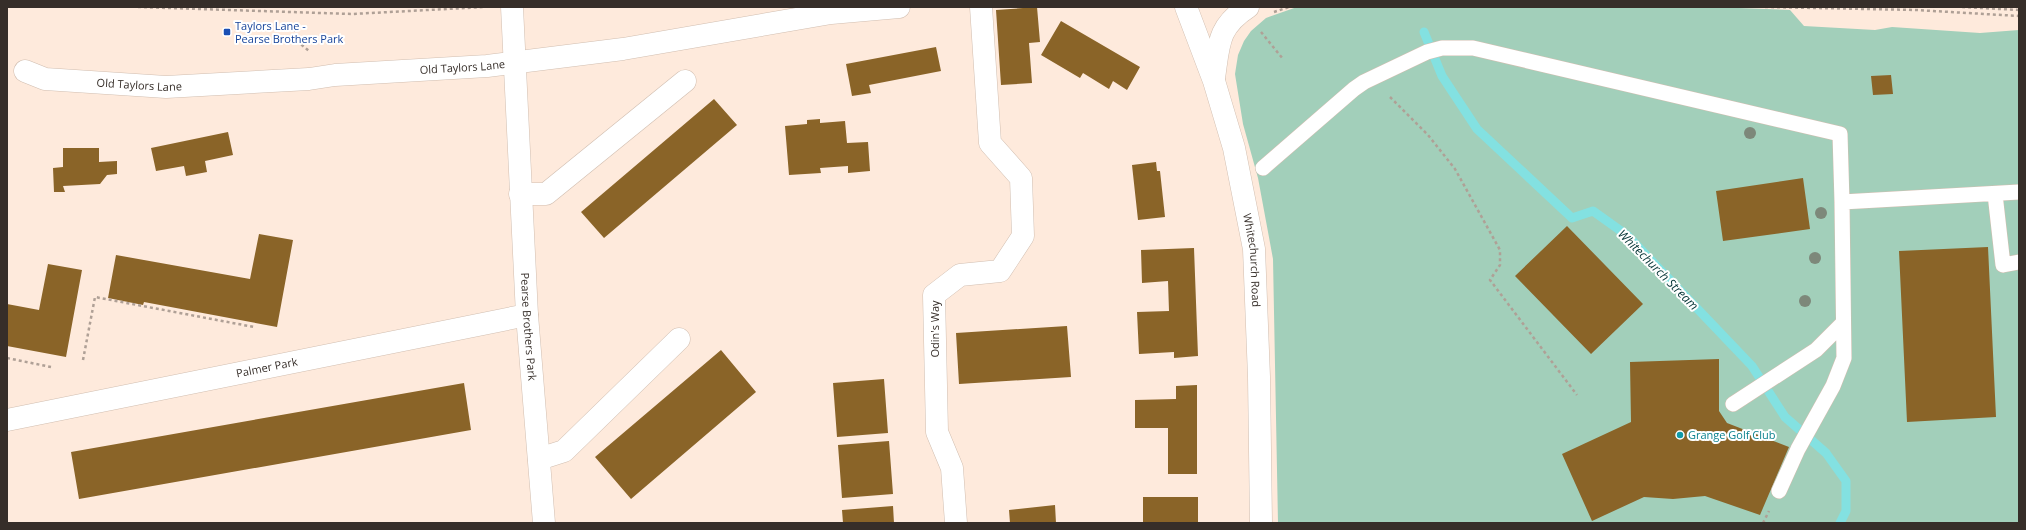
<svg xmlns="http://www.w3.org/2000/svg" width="2026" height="530" font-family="'Open Sans',sans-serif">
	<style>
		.green { fill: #a2cfba }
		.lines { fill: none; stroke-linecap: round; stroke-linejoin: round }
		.stream { stroke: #83e1e1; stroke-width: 9 }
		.building { fill: #8a6428 }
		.lane-casing { stroke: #d1beb0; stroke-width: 16 }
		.street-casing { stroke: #d1beb0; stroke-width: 23 }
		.secondary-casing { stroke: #d1beb0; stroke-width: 23 }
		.path { stroke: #afa096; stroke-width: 2.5; stroke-dasharray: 3 3; stroke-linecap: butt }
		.lane { stroke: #fff; stroke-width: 15 }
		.street { stroke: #fff; stroke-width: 22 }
		.secondary { stroke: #fff; stroke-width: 22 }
		.tree { fill: #7d887a }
		.transit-dot { fill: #1a4fb4; stroke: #fff; stroke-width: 1.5 }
		.culture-dot { fill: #0f9aa8; stroke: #fff; stroke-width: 1.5 }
		.labels { text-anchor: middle; stroke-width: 4; stroke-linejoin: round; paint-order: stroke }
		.transit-label { font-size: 11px; fill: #164399; stroke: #fff; text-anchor: start }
		.street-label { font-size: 11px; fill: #362e29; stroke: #fff }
		.culture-label { font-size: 11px; fill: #0d838f; stroke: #fff; text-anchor: start }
		.water-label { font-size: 12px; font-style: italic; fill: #033334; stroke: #fff }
	</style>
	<rect width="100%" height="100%" fill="#feeadc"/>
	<!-- green -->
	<path class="green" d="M1297 7H1711L1790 10 1804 26 1875 30 1892 27 1980 33 2019 30V523H1278L1273 259 1258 178 1243 124 1235 74 1238 55 1244 41 1251 31 1266 18Z"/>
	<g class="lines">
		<!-- stream -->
		<path class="stream" d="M1424 32 1442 76 1477 129 1572 218 1593 211 1628 236 1752 366 1785 417 1826 453 1846 481V511L1840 523"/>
	</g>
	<!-- building -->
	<path class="building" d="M1037 7 1040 42 1029 43 1032 83 1001 85 996 10Z
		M1061 21 1140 67 1127 90 1113 81 1109 89 1083 73 1080 78 1041 55Z
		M936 47 941 71 869 85 871 93 852 96 846 64Z
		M1891 75 1893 94 1873 95 1871 76Z
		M714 99 737 125 604 238 581 212Z
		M820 119V123L845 121 847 143 868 142 870 171 848 173V166L820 168 821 173 789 175 785 126 807 124V120Z
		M228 132 233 155 205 161 207 172 186 176 184 166 156 171 151 148Z
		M63 148H99V162L117 161V174L107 175 100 184 63 186 65 192H54L53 168 63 167Z
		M1156 162 1157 171H1160L1165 217 1138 220 1132 165Z
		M1803 178 1810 229 1723 241 1716 191Z
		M1567 226 1643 304 1591 354 1515 276Z
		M259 234 293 240 277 327 144 302 143 305 108 298 116 255 250 279Z
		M1988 247 1996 417 1907 422 1899 251Z
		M1194 248 1198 356 1174 358V352L1139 354 1137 312 1169 311 1168 281 1142 283 1141 250Z
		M48 264 82 270 66 357 7 346V304L39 310Z
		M1067 326 1071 377 959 384 956 333Z
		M721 350 756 392 631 499 595 457Z
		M1719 359V411L1727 423 1789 447 1760 515 1705 496 1673 499 1644 497 1592 521 1562 454 1631 422 1630 362Z
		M884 379 888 433 837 437 833 383Z
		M464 383 471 430 79 499 71 452Z
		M1197 385V474H1168V428H1135V400L1176 399V386Z
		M889 441 893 494 842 498 838 445Z
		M1143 497H1198V523H1143Z
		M1055 505 1056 523H1010L1009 510Z
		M893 506 894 523H843L842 510Z"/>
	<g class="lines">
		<!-- lane casing -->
		<g class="lane-casing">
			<path id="lane" d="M1263 168 1354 89 1364 82 1427 52 1442 48H1473L1840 134 1842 202 2019 192
				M1995 194 2003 265 2019 262
				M1733 404 1816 350 1843 323
				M1779 491 1798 449 1833 386 1844 358 1842 202"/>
		</g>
		<!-- street casing -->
		<g class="street-casing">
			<g id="street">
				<path id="s1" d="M512 7 527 315 544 523"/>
				<path id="s2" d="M25 71 45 79 166 87 309 79 335 75 487 66 623 49 831 13 899 7"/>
				<path d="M520 194H546L685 81"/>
				<path id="s3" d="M7 420 527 315"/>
				<path d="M539 459 564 451 679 339"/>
				<path d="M956 523 952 468 937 432 934 295 960 275 1000 271 1023 236 1021 178 990 143 981 7"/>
			</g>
		</g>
		<!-- secondary casing -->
		<g class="secondary-casing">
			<g id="secondary">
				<path id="s4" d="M1186 7 1214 81 1234 148 1254 249 1259 377 1261 523"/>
				<path d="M1214 78C1219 45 1217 27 1248 7"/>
			</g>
		</g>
		<!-- path -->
		<path class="path" d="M138 7 352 14 485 7
			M1765 7 1916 10 2019 16
			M1962 7 2019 10
			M1274 12 1289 7
			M295 29 296 40 309 51
			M1261 32 1283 59
			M1390 97 1428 135 1455 169 1500 250V265L1490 280 1577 395
			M7 358 51 367
			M83 360 95 297 254 327
			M1763 523 1769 511"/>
		<!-- lane -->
		<use href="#lane" class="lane"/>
		<!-- street -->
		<use href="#street" class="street"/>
		<!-- secondary -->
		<use href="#secondary" class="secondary"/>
	</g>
	<!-- trees -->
	<g class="tree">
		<circle cx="1750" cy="133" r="6"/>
		<circle cx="1821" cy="213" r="6"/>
		<circle cx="1815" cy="258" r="6"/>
		<circle cx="1805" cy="301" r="6"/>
	</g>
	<!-- markers -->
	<rect class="transit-dot" x="223" y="28" width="8" height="8" rx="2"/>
	<circle class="culture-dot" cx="1680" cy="435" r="4"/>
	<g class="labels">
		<!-- transit labels -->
		<g class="transit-label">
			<text x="235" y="30">Taylors Lane -<tspan x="235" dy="13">Pearse Brothers Park</tspan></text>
		</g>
		<!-- street labels -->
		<g class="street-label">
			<text dy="4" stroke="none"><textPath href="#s2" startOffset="440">Old Taylors Lane</textPath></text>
			<text dy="4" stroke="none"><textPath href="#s2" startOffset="116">Old Taylors Lane</textPath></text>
			<text dy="4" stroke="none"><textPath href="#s4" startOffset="263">Whitechurch Road</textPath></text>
			<text dy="4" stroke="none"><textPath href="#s1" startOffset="320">Pearse Brothers Park</textPath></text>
			<text transform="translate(935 329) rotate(-90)" y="4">Odin's Way</text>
			<text dy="4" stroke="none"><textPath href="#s3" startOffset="265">Palmer Park</textPath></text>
		</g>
		<!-- culture labels -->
		<g class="culture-label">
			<text x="1688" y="439">Grange Golf Club</text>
		</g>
		<!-- water labels -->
		<g class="water-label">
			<text transform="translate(1658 270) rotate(45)" y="4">Whitechurch Stream</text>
		</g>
	</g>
	<!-- border -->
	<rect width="2026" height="530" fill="none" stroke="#362e29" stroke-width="16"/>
</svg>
